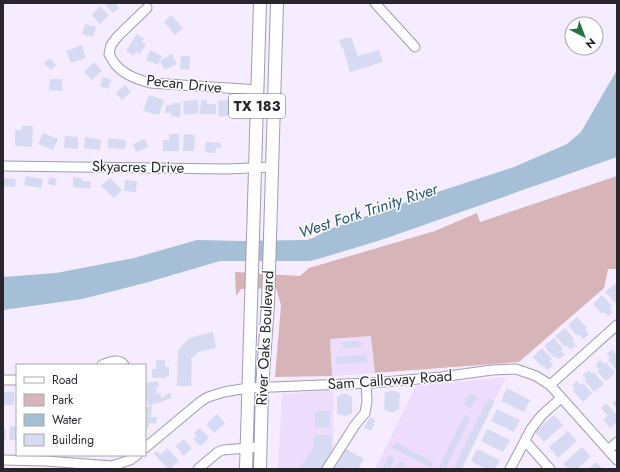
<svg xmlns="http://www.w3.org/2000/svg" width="620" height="472" font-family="Jost,sans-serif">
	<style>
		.built { fill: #eddcfb }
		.green { fill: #d7b4b7 }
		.water { fill: #a5bfd6 }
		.building { fill: #d6daf3 }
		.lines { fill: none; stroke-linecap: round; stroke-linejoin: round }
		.minor-casing { stroke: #a69ab0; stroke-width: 11 }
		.major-casing { stroke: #a69ab0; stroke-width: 14 }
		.minor { stroke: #fff; stroke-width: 9 }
		.major { stroke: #fff; stroke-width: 12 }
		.labels { text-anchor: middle; stroke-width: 3; stroke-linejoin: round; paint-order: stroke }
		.shield { fill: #fff; stroke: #69666c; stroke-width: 1 }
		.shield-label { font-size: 14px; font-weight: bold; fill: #29252d }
		.street-label { font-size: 15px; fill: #29252d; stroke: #fff }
		.water-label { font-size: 16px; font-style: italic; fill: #2c5477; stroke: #fff }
	</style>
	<rect width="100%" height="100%" fill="#f6ecff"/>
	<!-- built -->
	<path class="built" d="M372 336 375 373 332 376 330 339Z
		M506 377 462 469H375L416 386Z
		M334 390 333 454 323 469H278L282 394Z"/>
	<!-- green -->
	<path class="green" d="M617 176V269H608L604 288 519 362 375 373 371 336 330 339 332 376 275 377 281 305 276 288 241 289 236 296 235 272 300 276 309 268 435 231 477 213 480 222Z"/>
	<!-- water -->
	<path class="water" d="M617 70V157L381 240 318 259 310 261H220L145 283 82 299 3 310V277L56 273 134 258 197 240 243 241 307 240 313 238 330 229 398 205 514 167 567 144 581 132Z"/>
	<!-- building -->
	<path class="building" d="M104 3H115L119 8 113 13Z
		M100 6 109 15 100 24 92 15Z
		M171 15 183 28 175 35 164 22Z
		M85 24 96 27 93 37 82 34Z
		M137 34 144 38 142 42 146 45 140 54 136 52 134 56 126 51Z
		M351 37 358 56 379 50 383 62 350 72 343 48 342 49 339 40Z
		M82 45 86 58 71 63 66 51Z
		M150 50 162 56 158 65 146 60Z
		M172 54 177 64 165 70 160 61Z
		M181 56H190L189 70 180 69Z
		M50 58 56 65 51 70 44 63Z
		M94 62 102 71 92 80 84 72Z
		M103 77 112 80 108 89 100 86Z
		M50 79H62V91L49 90Z
		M125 85 131 92 122 100 116 93Z
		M149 95 164 100 159 115 143 111Z
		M231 99 232 115 219 117 218 101Z
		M198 100 199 113 184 115 183 101Z
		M201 100H207V104H216V114H200Z
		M172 103H181L180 117 171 116V113H165L166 105H172Z
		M22 126H33L32 147 15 146V130H22Z
		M43 133 58 139 53 150 38 144Z
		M169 134H179V151H163V140H169Z
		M184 134 195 135 194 151H183Z
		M65 136 78 137V149L64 148Z
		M85 137 101 140 100 150 84 148Z
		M108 138 126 140 125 149 108 148Z
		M145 139 148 147 136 152 133 144Z
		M206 142 221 143V148H216L215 153 205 152Z
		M26 176 43 179 41 188 24 185Z
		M49 177 57 179 55 186 48 184Z
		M73 177 82 178V181H91L90 189 73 187Z
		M3 178 16 179 15 187 3 186Z
		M110 178 122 190 114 198 101 186Z
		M125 180 137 181 136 192 124 191Z
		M615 284 617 286V301L615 303 605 292Z
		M602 295 612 306 610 308 613 312 608 316 604 312 602 314 593 304Z
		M577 317 587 328 585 329 589 334 583 339 579 334 577 336 568 325Z
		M565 328 574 339 572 340 576 345 570 350 567 345 565 347 555 336Z
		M213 332 216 348 198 352 190 360H192L191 386H177L178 350 189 338Z
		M554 338 563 349 561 351 565 355 559 359 556 356 554 358 544 346Z
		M360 341 361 347 343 348 342 342Z
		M542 348 552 359 550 361 553 365 548 370 544 366 542 367 533 357Z
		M612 350 615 353 617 352V371L608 360 610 358 606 354Z
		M367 355V362L336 364V357Z
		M156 360H165V367H169V376H166V378H152V369H156Z
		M600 360 604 364 606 362 615 373 606 381 597 371 599 369 595 365Z
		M589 370 592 374 594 372 604 384 594 392 585 381 586 379 583 375Z
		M158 381 159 386 156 387 157 394 160 393 161 397H165L164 395 170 393 172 398 148 406 145 383Z
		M577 381 580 385 583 383 592 393 583 402 573 391 575 389 572 385Z
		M507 388 530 400 524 412 501 401Z
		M388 391H397V393H400L399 410H396V412H388V410H384L385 392H388Z
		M3 392H14V405H3Z
		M469 393 477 397 471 408 464 404Z
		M340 394H349V396H352V414H348V416L340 415V414H337V396H340Z
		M488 398 495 401 461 469H453Z
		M617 399V409L612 403Z
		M606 403 617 415V422L610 428 603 420 608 416 601 408Z
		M152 406 151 417H157L156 424 149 423 148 428H145V408Z
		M497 409 520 420 514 432 491 421Z
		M315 411H330V427H315Z
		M217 414 225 423 214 433 206 424Z
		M465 414 471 417 445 469H438Z
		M554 415 563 425 544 442 535 432Z
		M370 417 375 420 373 424H375L371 431 364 428Z
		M10 426 17 427V440H9Z
		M200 428 209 438 200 446 193 439 197 436 194 433Z
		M3 429 6 430 5 441H3Z
		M487 429 510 440 503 452 481 441Z
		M568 431 577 441 558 458 549 447Z
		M314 435H332L331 454 321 469H299L314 447Z
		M184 439 192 448 184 456 176 446Z
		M395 442 434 462 432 468 392 448Z
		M582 447 591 457 577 469H568L563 464Z
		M167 448 179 461 170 469H168L154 454 157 451 160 455Z
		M346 449 364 459 358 469H334Z
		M477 449 500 460 495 469H486L471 461Z
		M389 455 395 458 389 469H382Z
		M400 461 405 463 403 469H396Z
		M596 462 602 469H588Z"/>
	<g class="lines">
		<!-- minor casing -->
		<g class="minor-casing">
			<path id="minor" d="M375 3 415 47
				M147 8 118 36 111 45 109 54C111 57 113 62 116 65 124 75 139 80 150 83L258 90
				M3 166 227 169 272 167
				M102 365C109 362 119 358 124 365
				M3 380H17
				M550 385 617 325
				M525 441 550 469
				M145 448 200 402 208 397 224 392 248 388 372 383 441 377 492 370 516 369 536 376 550 385 617 460
				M608 450 617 442
				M3 460 46 461 112 466 130 460 137 455
				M198 469 218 452 223 450 260 447
				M327 469 355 425 365 413 367 401 366 383
				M510 469 531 429 542 415 561 398"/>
		</g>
		<!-- major casing -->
		<g class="major-casing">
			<path id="major" d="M246 469 260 3
				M260 469 262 388 268 304 277 3"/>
		</g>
		<!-- minor -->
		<use href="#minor" class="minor"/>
		<!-- major -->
		<use href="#major" class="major"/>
	</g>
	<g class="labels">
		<!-- shield labels -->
		<rect class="shield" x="229" y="94" width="56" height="24" rx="3"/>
		<g class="shield-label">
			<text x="257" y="111">TX 183</text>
		</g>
		<!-- street labels -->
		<g class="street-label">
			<text transform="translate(184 84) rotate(6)" y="5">Pecan Drive</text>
			<text transform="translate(138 167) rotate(1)" y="5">Skyacres Drive</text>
			<text transform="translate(265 338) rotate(-87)" y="5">River Oaks Boulevard</text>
			<text transform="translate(390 380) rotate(-4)" y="5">Sam Calloway Road</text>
		</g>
		<!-- water labels -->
		<g class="water-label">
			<text transform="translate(368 210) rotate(-18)" y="6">West Fork Trinity River</text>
		</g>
	</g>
	<!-- border -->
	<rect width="620" height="472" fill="none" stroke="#29252d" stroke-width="8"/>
	<!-- legend -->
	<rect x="16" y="364" width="130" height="92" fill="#ffffff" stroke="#a9a8ab"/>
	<rect x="24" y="377" width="20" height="6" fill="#ffffff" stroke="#a9a8ab"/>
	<text x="52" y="384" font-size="12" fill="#29252d">Road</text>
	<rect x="24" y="394" width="20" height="12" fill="#d7b4b7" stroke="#a9a8ab"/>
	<text x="52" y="404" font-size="12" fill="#29252d">Park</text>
	<rect x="24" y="414" width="20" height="12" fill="#a5bfd6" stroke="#a9a8ab"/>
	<text x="52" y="424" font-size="12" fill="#29252d">Water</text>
	<rect x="24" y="434" width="20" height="12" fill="#d6daf3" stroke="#a9a8ab"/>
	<text x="52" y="444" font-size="12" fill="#29252d">Building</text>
	<!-- north arrow -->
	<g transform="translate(584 36) rotate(138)"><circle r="19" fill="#ffffff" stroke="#a9a8ab"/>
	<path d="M0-3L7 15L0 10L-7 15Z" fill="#267443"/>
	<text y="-6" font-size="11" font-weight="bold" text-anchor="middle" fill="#29252d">N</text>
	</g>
</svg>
